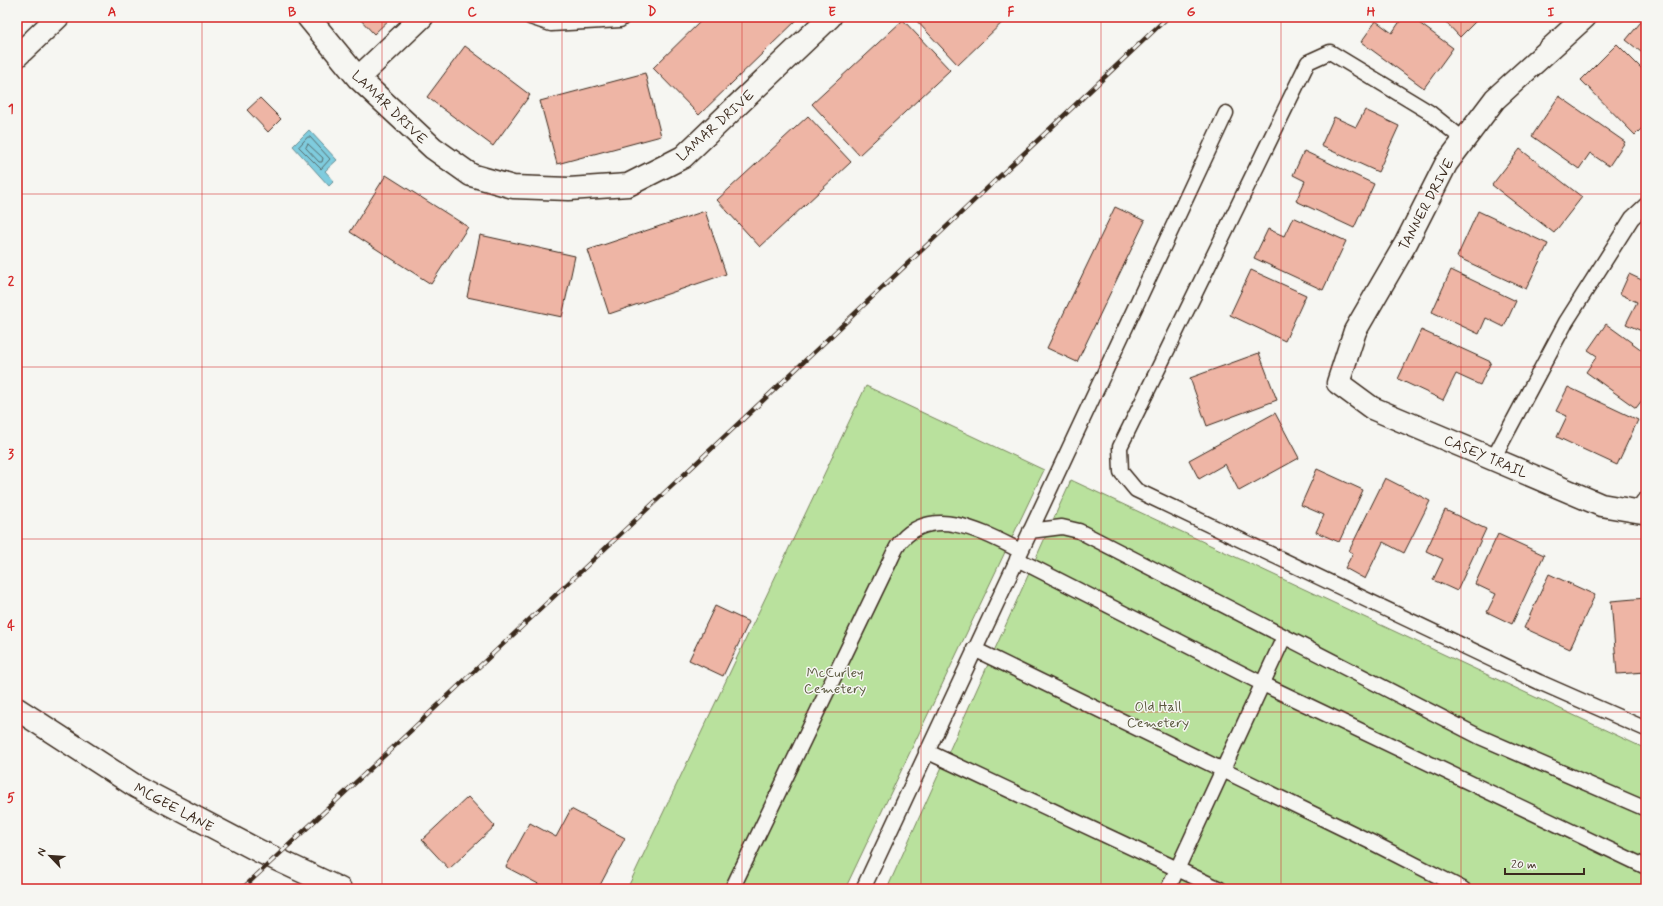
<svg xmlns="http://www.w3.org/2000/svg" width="1663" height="906" font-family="Mynerve,sans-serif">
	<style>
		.green { fill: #b9e19d; stroke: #7a865e }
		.water { fill: #7fccde; stroke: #648b91 }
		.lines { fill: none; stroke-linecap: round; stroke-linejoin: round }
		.shore { stroke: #566b6b; stroke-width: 1 }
		.building { fill: #eeb5a5; stroke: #3b2a1e }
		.service-casing { stroke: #3b2a1e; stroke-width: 17 }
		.minor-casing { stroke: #3b2a1e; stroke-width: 25 }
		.tertiary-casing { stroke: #3b2a1e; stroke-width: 25 }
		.service { stroke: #f6f6f2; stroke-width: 14 }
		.minor { stroke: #f6f6f2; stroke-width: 22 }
		.tertiary { stroke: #f6f6f2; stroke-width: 22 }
		.rail-casing { stroke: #3b2a1e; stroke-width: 4.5 }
		.rail { stroke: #f6f6f2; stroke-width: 3; stroke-dasharray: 9; stroke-linecap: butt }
		.grid { fill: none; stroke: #d62828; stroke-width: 1; stroke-opacity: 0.55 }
		.labels { text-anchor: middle; stroke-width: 3; stroke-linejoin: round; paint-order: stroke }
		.street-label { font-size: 14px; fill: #3b2a1e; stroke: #f6f6f2 }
		.park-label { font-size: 14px; fill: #5a583e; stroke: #f6f6f2 }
		.neatline { fill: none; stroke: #d62828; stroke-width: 1.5 }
		.grid-label { font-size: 13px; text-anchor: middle; font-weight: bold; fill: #d62828 }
	</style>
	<rect width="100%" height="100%" fill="#f6f6f2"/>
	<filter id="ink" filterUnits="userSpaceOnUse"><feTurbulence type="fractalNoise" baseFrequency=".025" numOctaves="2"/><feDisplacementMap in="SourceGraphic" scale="8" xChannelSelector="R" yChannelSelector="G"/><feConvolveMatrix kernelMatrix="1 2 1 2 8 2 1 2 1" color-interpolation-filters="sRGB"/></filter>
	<g filter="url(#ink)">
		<!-- green -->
		<path class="green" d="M866 386 1044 470 845 889H627Z
			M1071 480 1646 749V889H887Z"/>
		<!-- water -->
		<path class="water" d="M309 130 337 160 325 171 334 181 329 186 293 146Z"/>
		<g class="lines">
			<!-- shore -->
			<path class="shore" d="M308 137H310L330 159 321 169 299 147Z
				M308 144 323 158 322 162H319L306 148Z"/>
		</g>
		<!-- building -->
		<path class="building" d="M358 17H392L374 34Z
			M705 17H800L699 115 653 68Z
			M913 17H1008L958 65Z
			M1403 17H1411L1453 48 1424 88 1361 42 1376 21 1392 33Z
			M1441 17H1480L1460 37Z
			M1645 17H1646V56L1626 40Z
			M903 20 950 70 859 155 812 104Z
			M1617 44 1646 73V101L1643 104 1646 107V124L1635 135 1581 80Z
			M465 46 530 95 493 146 427 97Z
			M645 73 661 136 557 164 540 101Z
			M1559 96 1625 142 1609 166 1590 153 1579 169 1532 136Z
			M260 98 281 119 268 132 247 110Z
			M1365 110 1399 126 1378 172 1321 146 1334 117 1356 127Z
			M808 116 851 162 760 247 717 200Z
			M1520 149 1582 197 1554 233 1492 185Z
			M1304 151 1374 184 1354 228 1296 201 1305 181 1293 175Z
			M386 175 468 227 431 284 350 232Z
			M1115 207 1145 221 1077 362 1047 348Z
			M705 211 726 274 609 314 588 250Z
			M1478 211 1548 244 1526 289 1457 257Z
			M1293 217 1346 241 1323 290 1254 258 1268 229 1284 236Z
			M480 235 575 256 562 317 467 297Z
			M1251 270 1306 295 1285 341 1230 315Z
			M1451 270 1516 301 1504 327 1486 318 1479 334 1432 312Z
			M1629 274 1646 282V333L1626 324 1637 302 1620 294Z
			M1606 324 1646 353V395L1636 408 1586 372 1597 356 1588 350Z
			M1421 330 1491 362 1480 385 1456 374 1443 400 1398 379Z
			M1259 353 1277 400 1207 426 1190 378Z
			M1568 387 1638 420 1617 465 1557 437 1567 416 1556 411Z
			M1275 413 1299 458 1239 491 1225 464 1199 479 1189 460Z
			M1317 469 1363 490 1339 542 1316 532 1324 515 1301 505Z
			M1385 478 1430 501 1404 553 1383 542 1365 579 1345 568 1353 553 1349 551Z
			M1445 510 1486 529 1457 591 1433 580 1443 559 1426 551Z
			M1498 534 1544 555 1512 624 1487 612 1496 594 1475 584Z
			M1549 574 1595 595 1570 649 1524 628Z
			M1646 598V672L1617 674 1611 601Z
			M715 606 749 622 723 676 689 660Z
			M468 797 495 826 449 869 422 840Z
			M571 809 625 838 598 889H548L506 867 530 823 556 837Z"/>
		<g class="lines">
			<!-- service casing -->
			<g class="service-casing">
				<path id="service" d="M530 17 551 24 620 20 623 17
					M1464 140 1429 112 1330 52 1308 62 1120 447 1121 472 1136 490 1539 682 1646 729
					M1493 459 1566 322 1632 218 1646 205
					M1030 531 1062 527 1079 531 1480 737 1646 809
					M1017 559 1263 684 1646 867
					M974 649 1375 844 1463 889
					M926 751 1220 889
					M732 889 886 569C891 560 895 547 902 540 935 504 986 534 1021 551
					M863 889 1226 113
					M1168 889 1284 637"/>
			</g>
			<!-- minor casing -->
			<g class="minor-casing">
				<path id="minor" d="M308 17 358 78 433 148 471 175 513 187 569 189 628 185 683 157 830 17
					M1585 17 1495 99 1446 164 1406 243 1355 331 1338 383 1372 408 1493 459 1601 505 1642 512 1646 504
					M17 56 58 17
					M358 78 422 17"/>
			</g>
			<!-- tertiary casing -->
			<g class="tertiary-casing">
				<path id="tertiary" d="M17 709 137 787 259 851 340 889"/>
			</g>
			<!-- service -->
			<use href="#service" class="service"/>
			<!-- minor -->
			<use href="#minor" class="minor"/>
			<!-- tertiary -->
			<use href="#tertiary" class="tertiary"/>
			<!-- rail casing -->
			<g class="rail-casing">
				<path id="rail" d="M242 889 755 408 1168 17"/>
			</g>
			<!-- rail -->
			<use href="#rail" class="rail"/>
		</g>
	</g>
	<!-- grid -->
	<path class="grid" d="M202 17V889M382 17V889M562 17V889M742 17V889M921 17V889M1101 17V889M1281 17V889M1461 17V889M17 194H1646M17 367H1646M17 539H1646M17 712H1646"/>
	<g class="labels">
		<!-- street labels -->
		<g class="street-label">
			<text transform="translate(390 107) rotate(44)" y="5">LAMAR DRIVE</text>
			<text transform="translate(715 125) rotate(-42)" y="5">LAMAR DRIVE</text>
			<text transform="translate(1426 204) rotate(-62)" y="5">TANNER DRIVE</text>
			<text transform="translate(1486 456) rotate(23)" y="5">CASEY TRAIL</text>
			<text transform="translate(174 807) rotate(28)" y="5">MCGEE LANE</text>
		</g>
		<!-- park labels -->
		<g class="park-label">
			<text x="835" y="677">McCurley<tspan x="835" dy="16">Cemetery</tspan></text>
			<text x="1158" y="711">Old Hall<tspan x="1158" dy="16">Cemetery</tspan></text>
		</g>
	</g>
	<!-- margin -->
	<rect width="1663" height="906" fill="none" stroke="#f6f6f2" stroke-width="44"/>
	<!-- north arrow -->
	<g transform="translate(50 856) rotate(295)" stroke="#f6f6f2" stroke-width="3" paint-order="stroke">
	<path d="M0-3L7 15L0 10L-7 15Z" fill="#3b2a1e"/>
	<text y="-6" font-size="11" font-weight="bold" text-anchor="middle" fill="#3b2a1e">N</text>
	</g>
	<!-- scale -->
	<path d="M1505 868v6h79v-6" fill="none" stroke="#3b2a1e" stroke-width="2"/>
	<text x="1511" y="868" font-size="12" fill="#3b2a1e" stroke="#f6f6f2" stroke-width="3" paint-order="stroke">20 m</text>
	<rect x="22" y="22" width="1619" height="862" class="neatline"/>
	<g class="grid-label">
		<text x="112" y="16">A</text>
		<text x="292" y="16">B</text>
		<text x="472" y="16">C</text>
		<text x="652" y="16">D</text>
		<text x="832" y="16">E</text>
		<text x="1011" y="16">F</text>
		<text x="1191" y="16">G</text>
		<text x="1371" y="16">H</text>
		<text x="1551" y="16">I</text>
		<text x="11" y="113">1</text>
		<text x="11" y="285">2</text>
		<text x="11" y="458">3</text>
		<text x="11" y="630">4</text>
		<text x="11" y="802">5</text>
	</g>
</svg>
